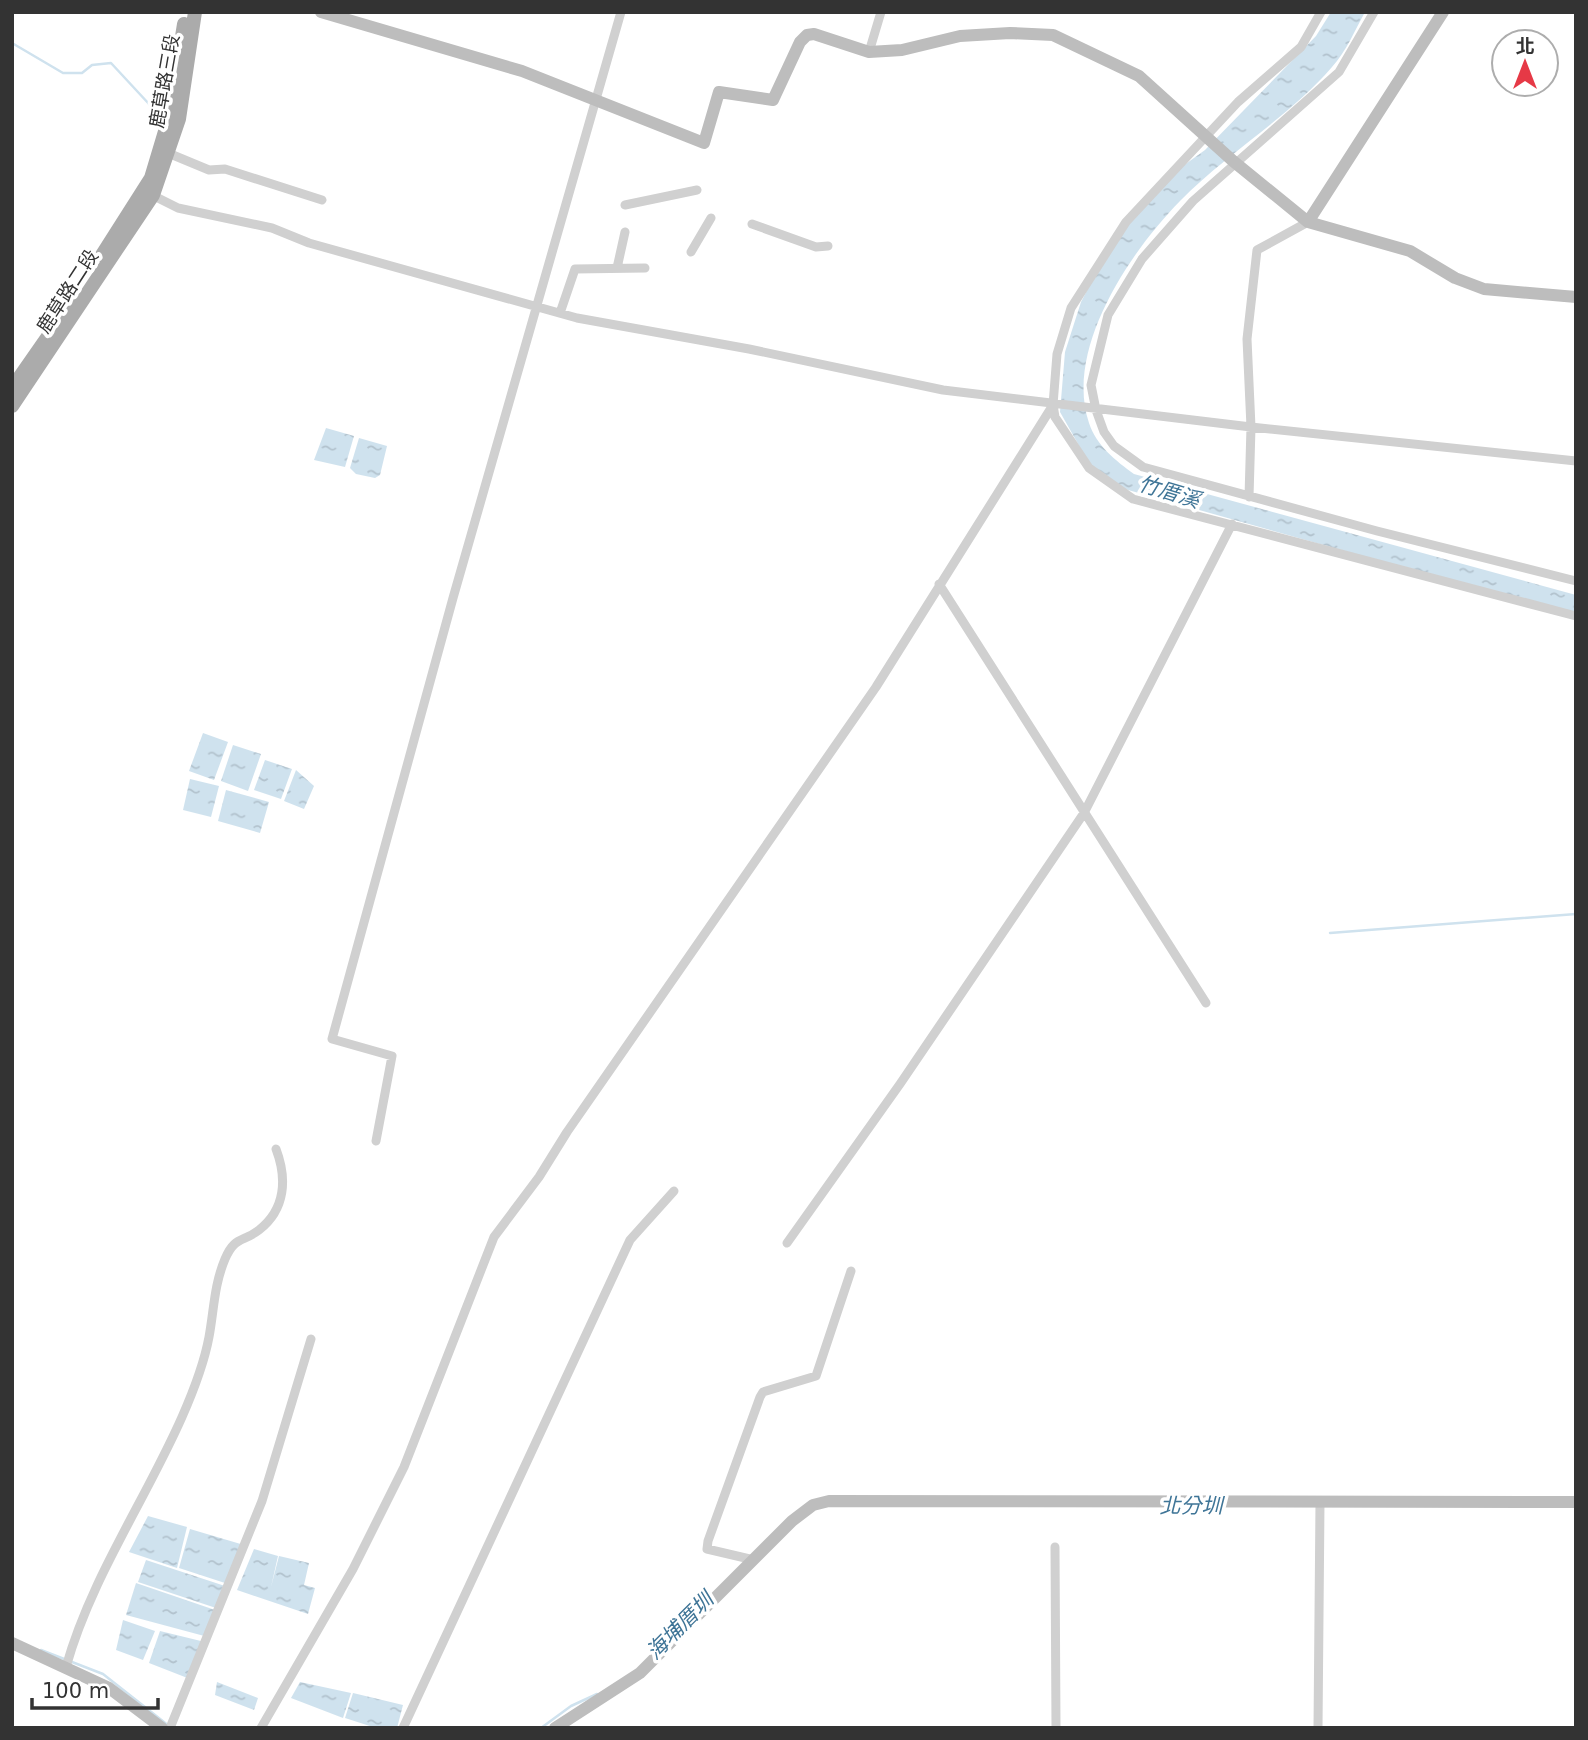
<svg xmlns="http://www.w3.org/2000/svg" width="1588" height="1740" font-family="'DejaVu Sans','Noto Sans TC',sans-serif">
	<style>
		.water { fill: url(#water-ripples) }
		.lines { fill: none; stroke-linecap: round; stroke-linejoin: round }
		.stream { stroke: #cfe2ee; stroke-width: 2.5 }
		.street { stroke: #d0d0d0; stroke-width: 9 }
		.secondary { stroke: #bdbdbd; stroke-width: 12 }
		.primary { stroke: #ababab; stroke-width: 14 }
		.labels { text-anchor: middle; stroke-width: 7; stroke-linejoin: round; paint-order: stroke }
		.street-label { font-size: 19px; fill: #333; stroke: #fff }
		.water-label { font-size: 21px; font-style: italic; fill: #3f7597; stroke: #fff }
	</style>
	<defs>
		<pattern id="water-ripples" width="26" height="14" patternUnits="userSpaceOnUse" patternTransform="scale(1.75)"><rect width="26" height="14" fill="#cfe2ee"/><path d="M2 4q2-2 4 0t4 0M15 11q2-2 4 0t4 0" fill="none" stroke="#b2c2cd"/></pattern>
	</defs>
	<rect width="100%" height="100%" fill="#fff"/>
	<!-- water -->
	<path class="water" d="M1331 12H1365C1355 30 1346 52 1332 67 1288 118 1227 153 1180 201 1130 252 1064 349 1089 423 1096 445 1116 461 1134 474L1576 595V616L1121 488 1090 465 1060 412 1065 352 1081 302 1110 246 1169 176 1205 150 1316 36Z
		M326 428 354 436 345 467 314 460Z
		M359 438 387 446 380 475 375 478 356 474 350 468Z
		M203 733 228 742 214 780 189 771Z
		M233 745 261 754 248 791 221 781Z
		M265 760 292 769 281 799 254 790Z
		M296 770 314 786 304 809 284 801Z
		M190 779 219 786 211 817 183 810Z
		M226 790 269 802 260 833 218 821Z
		M148 1516 187 1527 177 1568 129 1552Z
		M190 1529 244 1545 228 1584 179 1568Z
		M254 1549 278 1556 271 1587 279 1556 309 1563 304 1585 315 1588 308 1614 237 1590Z
		M146 1560 225 1586 219 1609 138 1582Z
		M136 1583 218 1611 208 1637 126 1615Z
		M123 1620 155 1631 143 1660 116 1650Z
		M160 1631 205 1642 190 1679 149 1663Z
		M217 1682 258 1698 254 1710 215 1695Z
		M300 1682 351 1693 343 1718 291 1698Z
		M353 1693 403 1705 397 1728H376L345 1718Z"/>
	<g class="lines">
		<!-- stream -->
		<path class="stream" d="M12 43 63 73H82L92 65 111 63 162 118
			M1330 933 1576 914
			M41 1650 103 1674 169 1726
			M541 1728 571 1706 597 1694"/>
		<!-- street -->
		<path class="street" d="M1321 12 1301 47 1238 102 1126 222 1071 308 1057 354 1053 405 1055 417 1089 468 1133 499 1576 616
			M1374 12 1339 72 1193 201 1142 259 1108 315 1091 385 1096 410 1104 432 1114 446 1143 467 1377 531 1576 581
			M869 52 881 12
			M168 153 209 170 225 169 322 200
			M148 193 178 208 272 228 309 243 577 318 749 349 943 390 1251 427 1576 461
			M625 205 697 190
			M752 224 816 247 828 246
			M691 252 711 218
			M617 268 625 232
			M560 313 575 269 645 268
			M1249 497 1251 427 1247 339 1257 250 1308 222
			M939 584 1206 1003
			M376 1141 392 1056 332 1039 453 598 621 12
			M787 1243 900 1084 1084 813 1232 524
			M1055 1547 1056 1728
			M754 1560 707 1549 708 1541 760 1397 763 1392 816 1376 851 1271
			M66 1667C91 1578 145 1501 182 1417 193 1392 204 1364 209 1337 214 1310 214 1285 225 1259 235 1236 242 1243 259 1230 286 1209 287 1178 276 1149
			M170 1728 262 1501 311 1339
			M261 1728 353 1569 404 1467 494 1237 539 1177 567 1132 876 687 1053 405
			M403 1728 630 1240 674 1191
			M1318 1728 1320 1502"/>
		<!-- secondary -->
		<path class="secondary" d="M321 12 522 71 704 143 719 92 773 100 800 42 807 35 814 34 869 52 902 50 960 36 1010 33 1053 35 1139 76 1233 161 1308 222 1410 251 1455 278 1484 289 1576 297
			M1308 222 1443 12
			M12 1643 109 1688 162 1728
			M555 1728 640 1673 792 1521 813 1505 829 1501 1576 1502"/>
		<!-- primary -->
		<path class="primary" d="M102 255 151 178 169 118 184 24
			M12 388 72 302
			M12 406 153 195 179 119 195 12"/>
	</g>
	<g class="labels">
		<!-- street labels -->
		<g class="street-label">
			<text transform="translate(164 81) rotate(-80)" y="7">鹿草路三段</text>
			<text transform="translate(67 291) rotate(-57)" y="7">鹿草路二段</text>
		</g>
		<!-- water labels -->
		<g class="water-label">
			<text transform="translate(1169 492) rotate(17)" y="7">竹厝溪</text>
			<text x="1191" y="1513">北分圳</text>
			<text transform="translate(680 1626) rotate(-45)" y="7">海埔厝圳</text>
		</g>
	</g>
	<!-- border -->
	<rect width="1588" height="1740" fill="none" stroke="#333333" stroke-width="28"/>
	<!-- north arrow -->
	<g transform="translate(1525 63)"><circle r="33" fill="#ffffff" stroke="#adadad" stroke-width="2"/>
	<path d="M0-5L12 26L0 18L-12 26Z" fill="#e63946"/>
	<text y="-10" font-size="19" font-weight="bold" text-anchor="middle" fill="#333333">北</text>
	</g>
	<!-- scale -->
	<path d="M32 1698v10h126v-10" fill="none" stroke="#333333" stroke-width="3.5"/>
	<text x="42" y="1698" font-size="21" fill="#333333" stroke="#ffffff" stroke-width="5" paint-order="stroke">100 m</text>
</svg>
